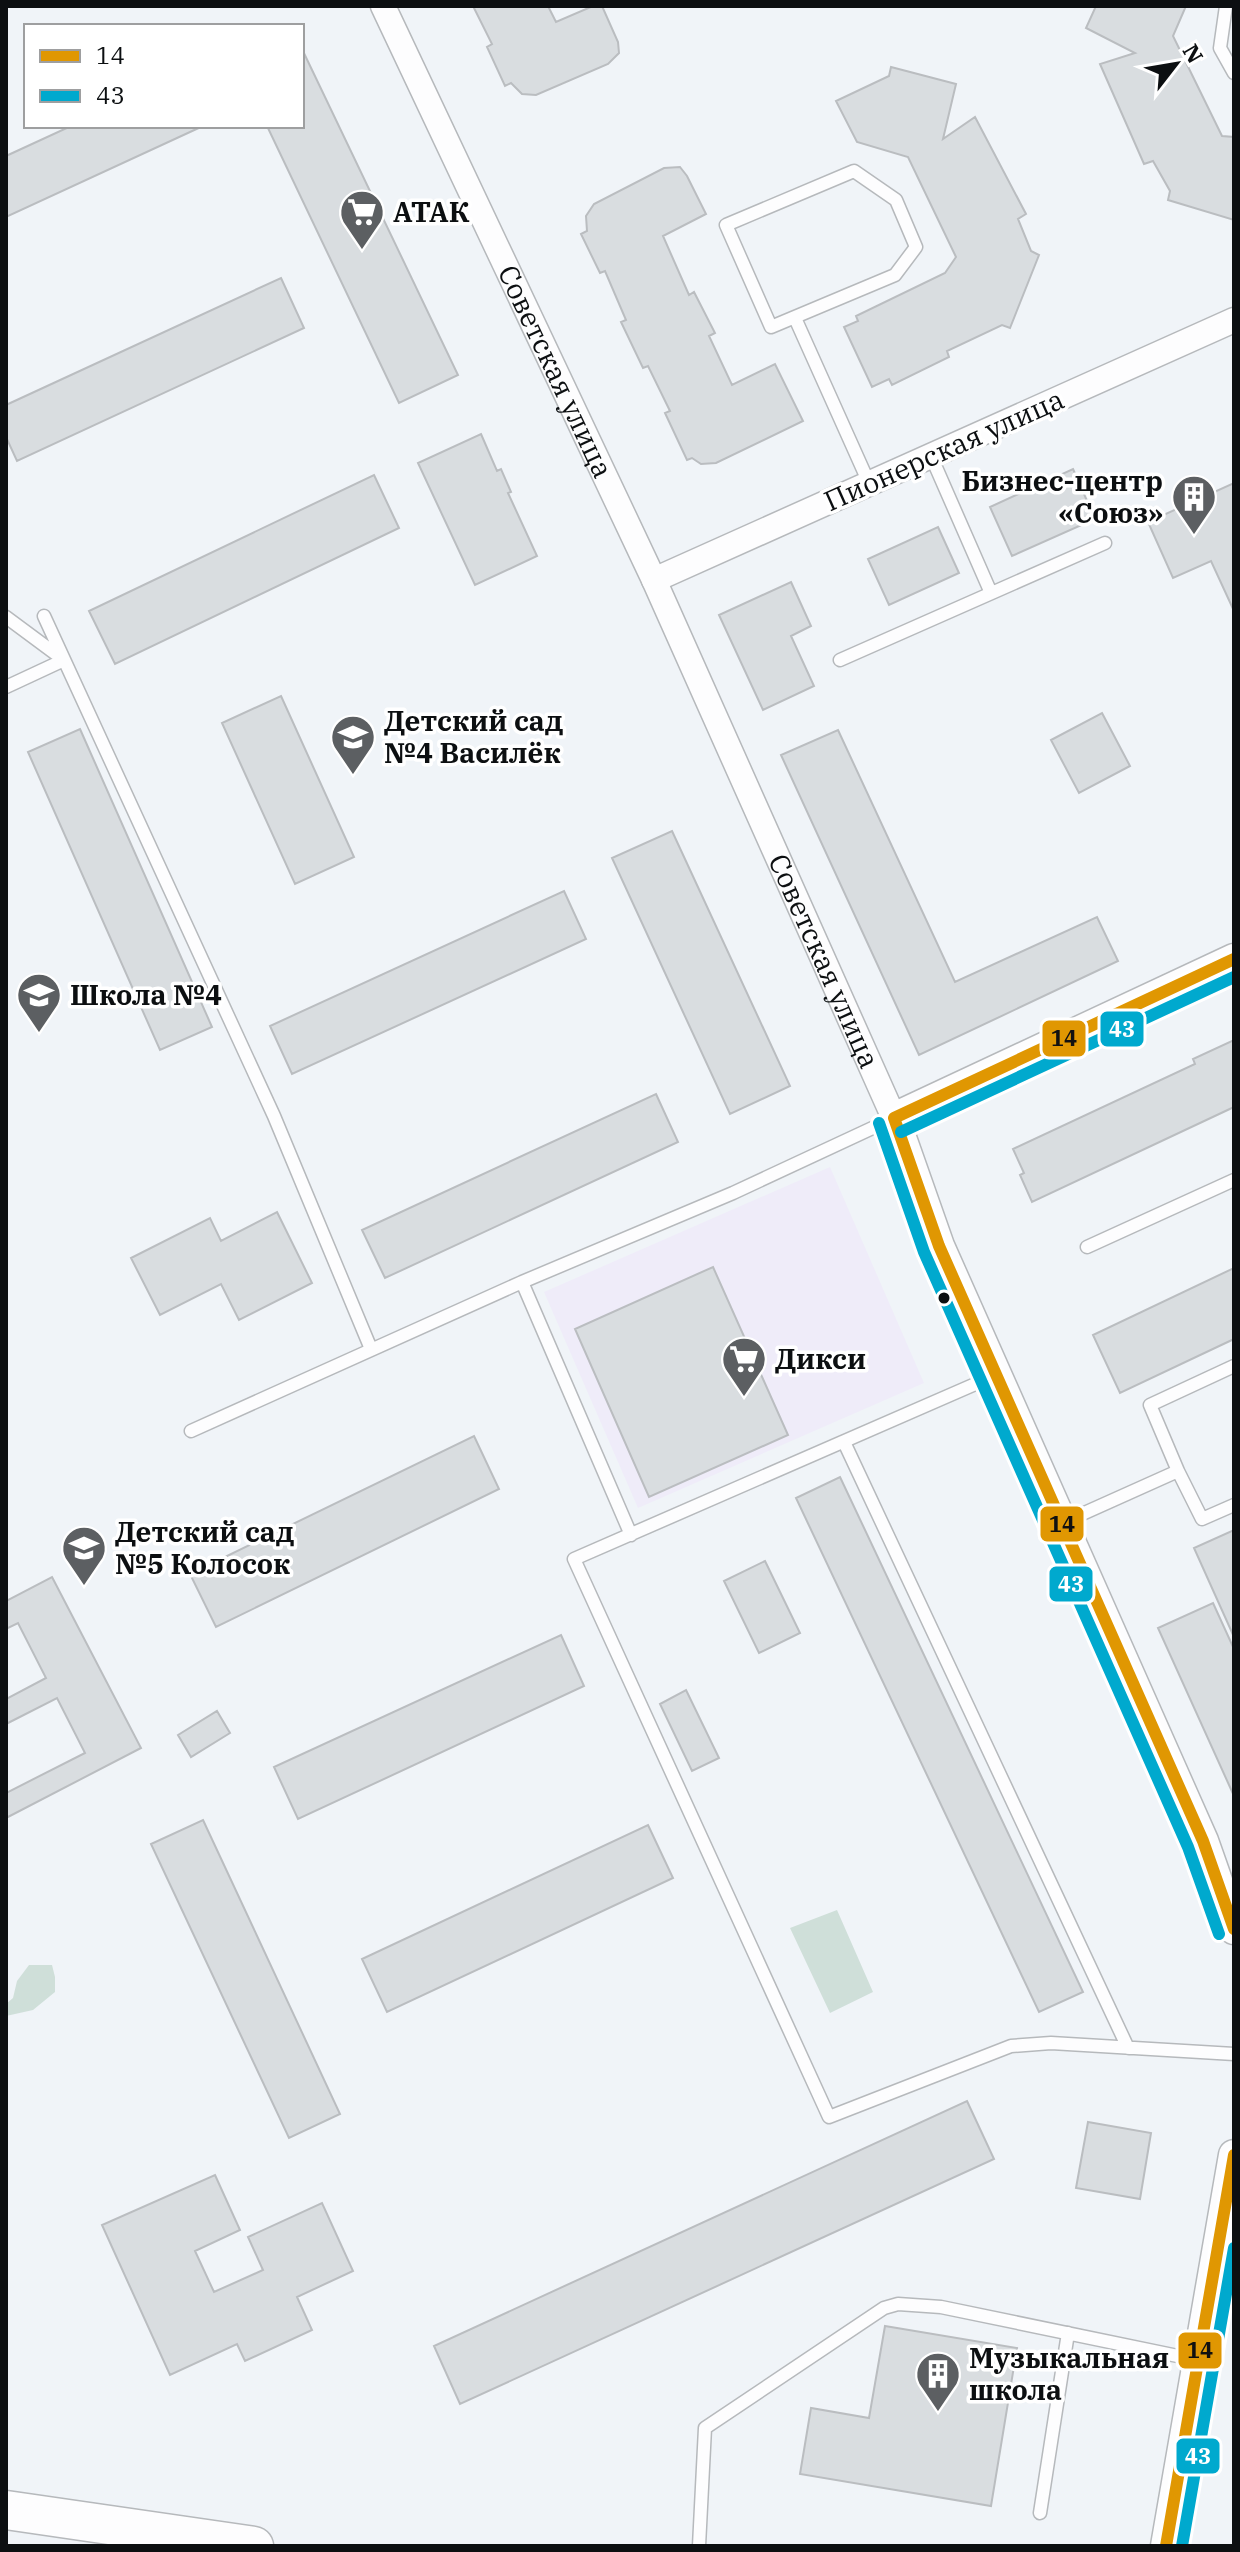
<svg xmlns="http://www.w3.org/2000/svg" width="1240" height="2552" font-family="'IBM Plex Serif',serif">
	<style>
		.commercial { fill: #efecf9 }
		.green { fill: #cfdfd9 }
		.building { fill: #d9dde0; stroke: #babdc0; stroke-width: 2 }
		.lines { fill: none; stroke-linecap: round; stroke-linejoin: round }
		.service-casing { stroke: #b6b9bc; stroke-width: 15 }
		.minor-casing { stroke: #b6b9bc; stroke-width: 27 }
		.tertiary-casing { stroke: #b6b9bc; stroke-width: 33 }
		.primary-casing { stroke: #b6b9bc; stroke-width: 41 }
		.service { stroke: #fdfdfe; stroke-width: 12 }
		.minor { stroke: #fdfdfe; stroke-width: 24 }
		.tertiary { stroke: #fdfdfe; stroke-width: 30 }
		.primary { stroke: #fdfdfe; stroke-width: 38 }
		.bus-1-casing { stroke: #fff; stroke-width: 18 }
		.bus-2-casing { stroke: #fff; stroke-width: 18 }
		.bus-1 { stroke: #e09702; stroke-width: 12 }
		.bus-2 { stroke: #00a9ce; stroke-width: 12 }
		.bus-dot { fill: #0c0f11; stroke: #fff; stroke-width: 3 }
		.labels { text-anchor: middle; stroke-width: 7; stroke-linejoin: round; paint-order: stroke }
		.poi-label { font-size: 28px; font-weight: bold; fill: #0c0f11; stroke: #fff; text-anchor: start }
		.street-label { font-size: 28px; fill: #0c0f11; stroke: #fff }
		.line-badge { stroke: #fff; stroke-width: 3 }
		.badge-label { font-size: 22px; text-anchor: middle; font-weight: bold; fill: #fff }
		.pale-badge-label { font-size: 22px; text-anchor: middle; font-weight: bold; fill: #111 }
	</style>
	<rect width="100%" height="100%" fill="#f0f4f8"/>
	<!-- commercial -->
	<path class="commercial" d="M830 1167 924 1383 638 1508 544 1292Z"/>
	<!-- green -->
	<path class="green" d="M837 1910 873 1992 830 2013 790 1928Z
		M29 1965H52L55 1977V1992L33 2010 6 2016V2004L13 1998 17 1981Z"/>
	<!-- building -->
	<path class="building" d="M473 6H548L556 22 593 6H602L618 42 619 53 608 64 536 95 522 94 511 83 505 86 487 47 492 44Z
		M1096 6H1186L1173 36 1222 136 1234 137V220L1168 200 1170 191 1153 161 1144 164 1100 64 1135 53 1086 28Z
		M302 49 458 375 399 403 267 126H302Z
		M891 67 956 84 943 139 975 117 1026 214 1018 219 1031 251 1039 255 1010 328 1002 325 947 351 949 357 892 385 889 379 872 387 844 327 858 321 856 316 945 273 956 257 908 157 857 142 836 101 889 76Z
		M71 126H203L6 217V156Z
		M680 167 687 176 706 214 663 236 689 295 694 292 715 333 709 336 732 385 775 364 803 421 716 463 701 464 692 458 687 460 665 413 670 411 648 366 643 368 621 322 626 320 605 271 600 273 581 234 587 231 586 216 594 204 664 168Z
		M281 278 304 328 17 461 6 437V405Z
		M481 434 497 471 501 469 511 492 508 493 537 556 475 585 418 463Z
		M1073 469 1095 519 1012 556 990 507Z
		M374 475 399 528 115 664 89 611Z
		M1234 483V611L1211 561 1173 578 1148 522Z
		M938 527 959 573 889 605 868 559Z
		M791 582 811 626 791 636 814 686 763 710 719 615Z
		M281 696 354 857 295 884 222 723Z
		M1102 713 1130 766 1079 793 1051 740Z
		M80 729 212 1027 160 1050 28 752Z
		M838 730 955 982 1097 917 1118 961 919 1055 781 755Z
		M672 831 790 1086 730 1114 612 858Z
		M564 891 586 939 292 1074 270 1026Z
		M1234 1040V1107L1032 1202 1020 1175 1024 1173 1013 1149 1195 1064 1193 1059Z
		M656 1094 678 1142 385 1278 362 1230Z
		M277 1212 312 1283 239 1320 221 1284 160 1315 131 1258 210 1218 221 1241Z
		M713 1267 788 1435 649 1497 575 1329Z
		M1234 1268V1339L1120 1393 1093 1335Z
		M474 1436 499 1489 216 1627 190 1574Z
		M840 1477 1083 1992 1039 2012 796 1498Z
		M1234 1530V1637L1194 1548Z
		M765 1561 800 1633 759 1653 724 1581Z
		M52 1577 141 1748 6 1818V1793L85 1753 57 1698 6 1724V1699L46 1678 18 1623 6 1629V1601Z
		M1213 1603 1234 1649V1796L1158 1628Z
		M561 1635 584 1686 298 1819 274 1767Z
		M686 1690 719 1758 692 1771 660 1704Z
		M217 1711 230 1733 191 1757 178 1735Z
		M203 1820 340 2114 289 2138 151 1844Z
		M648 1825 673 1878 387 2012 362 1959Z
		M967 2101 994 2159 460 2404 434 2346Z
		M1088 2122 1151 2133 1140 2199 1076 2188Z
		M215 2175 240 2230 195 2251 214 2292 263 2270 248 2237 322 2203 353 2271 297 2297 312 2330 245 2361 237 2344 170 2375 102 2225Z
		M885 2326 1017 2348 991 2506 800 2474 811 2408 869 2418Z"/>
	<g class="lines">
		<!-- service casing -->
		<g class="service-casing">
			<path id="service" d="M1226 6 1220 48 1234 73
				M854 171 896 200 916 247 895 275 771 327 726 225Z
				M795 318 869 483
				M931 456 991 593
				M44 616 274 1116 371 1349
				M6 617 64 660 6 687
				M840 660 1105 543
				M1087 1247 1234 1180
				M522 1282 631 1535
				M996 1375 574 1559 829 2117 1011 2046 1051 2043 1234 2054
				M191 1431 522 1282 733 1193 894 1118
				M844 1442 1128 2048
				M1178 1471 1150 1405 1234 1366
				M1062 1523 1178 1471 1202 1519 1234 1505
				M1040 2513 1068 2333
				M699 2546 705 2428 884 2308 898 2304 941 2307 1197 2360"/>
		</g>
		<!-- minor casing -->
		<g class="minor-casing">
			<g id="minor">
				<path id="s1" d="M383 6 654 580 894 1118"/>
				<path d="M654 580 1234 320"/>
			</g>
		</g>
		<!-- tertiary casing -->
		<g class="tertiary-casing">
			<path id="tertiary" d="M1234 959 894 1118 939 1246 1203 1841 1234 1929
				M1166 2546 1234 2155"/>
		</g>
		<!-- primary casing -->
		<g class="primary-casing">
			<path id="primary" d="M6 2510 254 2546"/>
		</g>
		<!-- service -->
		<use href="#service" class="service"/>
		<!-- minor -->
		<use href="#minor" class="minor"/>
		<!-- tertiary -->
		<use href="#tertiary" class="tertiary"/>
		<!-- primary -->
		<use href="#primary" class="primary"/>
		<!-- bus-1 casing -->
		<g class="bus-1-casing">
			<path id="bus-1" d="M894 1118 939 1246 1203 1841 1234 1929
				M894 1118 1234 959
				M1166 2546 1234 2155"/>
		</g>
		<!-- bus-2 casing -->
		<g class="bus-2-casing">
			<path id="bus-2" d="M879 1123 924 1252 1188 1847 1219 1934
				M901 1132 1234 977
				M1182 2546 1234 2248"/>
		</g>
		<!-- bus-1 -->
		<use href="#bus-1" class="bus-1"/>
		<!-- bus-2 -->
		<use href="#bus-2" class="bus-2"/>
	</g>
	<!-- icons -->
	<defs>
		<g id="supermarket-pin" transform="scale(2.3)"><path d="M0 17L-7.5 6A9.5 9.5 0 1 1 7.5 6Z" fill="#5c5f62" stroke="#fff"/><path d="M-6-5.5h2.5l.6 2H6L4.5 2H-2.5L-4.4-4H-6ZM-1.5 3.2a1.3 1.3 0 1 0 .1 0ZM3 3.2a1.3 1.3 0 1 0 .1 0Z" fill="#fff"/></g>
		<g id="building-pin" transform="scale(2.3)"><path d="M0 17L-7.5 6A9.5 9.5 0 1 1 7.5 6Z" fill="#5c5f62" stroke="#fff"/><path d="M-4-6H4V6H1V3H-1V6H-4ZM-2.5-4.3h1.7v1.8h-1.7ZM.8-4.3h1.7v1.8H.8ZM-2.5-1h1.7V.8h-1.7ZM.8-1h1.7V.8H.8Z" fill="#fff"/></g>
		<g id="school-pin" transform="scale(2.3)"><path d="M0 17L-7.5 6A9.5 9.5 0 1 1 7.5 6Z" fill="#5c5f62" stroke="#fff"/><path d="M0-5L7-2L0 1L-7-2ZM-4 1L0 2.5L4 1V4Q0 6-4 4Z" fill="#fff"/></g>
	</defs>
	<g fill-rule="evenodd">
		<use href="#supermarket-pin" x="362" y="212"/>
		<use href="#building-pin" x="1194" y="497"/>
		<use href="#school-pin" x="353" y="737"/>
		<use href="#school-pin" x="39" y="995"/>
		<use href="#supermarket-pin" x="744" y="1359"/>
		<use href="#school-pin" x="84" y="1548"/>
		<use href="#building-pin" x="938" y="2374"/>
	</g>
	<!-- markers -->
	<circle class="bus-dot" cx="944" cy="1298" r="7"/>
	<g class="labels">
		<!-- poi labels -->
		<g class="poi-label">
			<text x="393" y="222">АТАК</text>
			<text x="1163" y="491" text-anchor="end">Бизнес-центр<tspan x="1163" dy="32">«Союз»</tspan></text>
			<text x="384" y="731">Детский сад<tspan x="384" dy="32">№4 Василёк</tspan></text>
			<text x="70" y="1005">Школа №4</text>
			<text x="775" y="1369">Дикси</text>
			<text x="115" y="1542">Детский сад<tspan x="115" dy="32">№5 Колосок</tspan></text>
			<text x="969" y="2368">Музыкальная<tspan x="969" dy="32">школа</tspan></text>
		</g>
		<!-- street labels -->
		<g class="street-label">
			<text dy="10" stroke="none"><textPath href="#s1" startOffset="404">Советская улица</textPath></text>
			<text transform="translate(944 450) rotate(-24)" y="10">Пионерская улица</text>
			<text dy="10" stroke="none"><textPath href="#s1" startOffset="1052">Советская улица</textPath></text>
		</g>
	</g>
	<g class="line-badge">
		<rect x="1099" y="1010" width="46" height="38" rx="8" fill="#00a9ce"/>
		<rect x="1041" y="1019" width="46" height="39" rx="8" fill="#e09702"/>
		<rect x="1039" y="1505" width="46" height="38" rx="8" fill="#e09702"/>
		<rect x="1048" y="1565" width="46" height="38" rx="8" fill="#00a9ce"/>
		<rect x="1177" y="2331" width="46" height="39" rx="8" fill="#e09702"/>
		<rect x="1175" y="2437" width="46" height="38" rx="8" fill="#00a9ce"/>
	</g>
	<g class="badge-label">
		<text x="1122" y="1037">43</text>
		<text x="1071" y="1592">43</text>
		<text x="1198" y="2464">43</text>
	</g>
	<g class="pale-badge-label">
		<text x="1064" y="1046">14</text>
		<text x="1062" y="1532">14</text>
		<text x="1200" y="2358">14</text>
	</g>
	<!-- border -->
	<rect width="1240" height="2552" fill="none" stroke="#0c0f11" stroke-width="16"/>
	<!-- legend -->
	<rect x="24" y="24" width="280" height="104" fill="#ffffff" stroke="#9e9fa0" stroke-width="2"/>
	<rect x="40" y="50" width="40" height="12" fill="#e09702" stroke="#9e9fa0" stroke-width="2"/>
	<text x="96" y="64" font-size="24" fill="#0c0f11">14</text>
	<rect x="40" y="90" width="40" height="12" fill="#00a9ce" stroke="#9e9fa0" stroke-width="2"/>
	<text x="96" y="104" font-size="24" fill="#0c0f11">43</text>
	<!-- north arrow -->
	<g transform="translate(1176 64) rotate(59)" stroke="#ffffff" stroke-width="6" paint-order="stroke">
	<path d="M0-6L14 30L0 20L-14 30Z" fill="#0c0f11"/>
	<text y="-12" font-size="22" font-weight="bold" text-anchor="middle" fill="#0c0f11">N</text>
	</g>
</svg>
